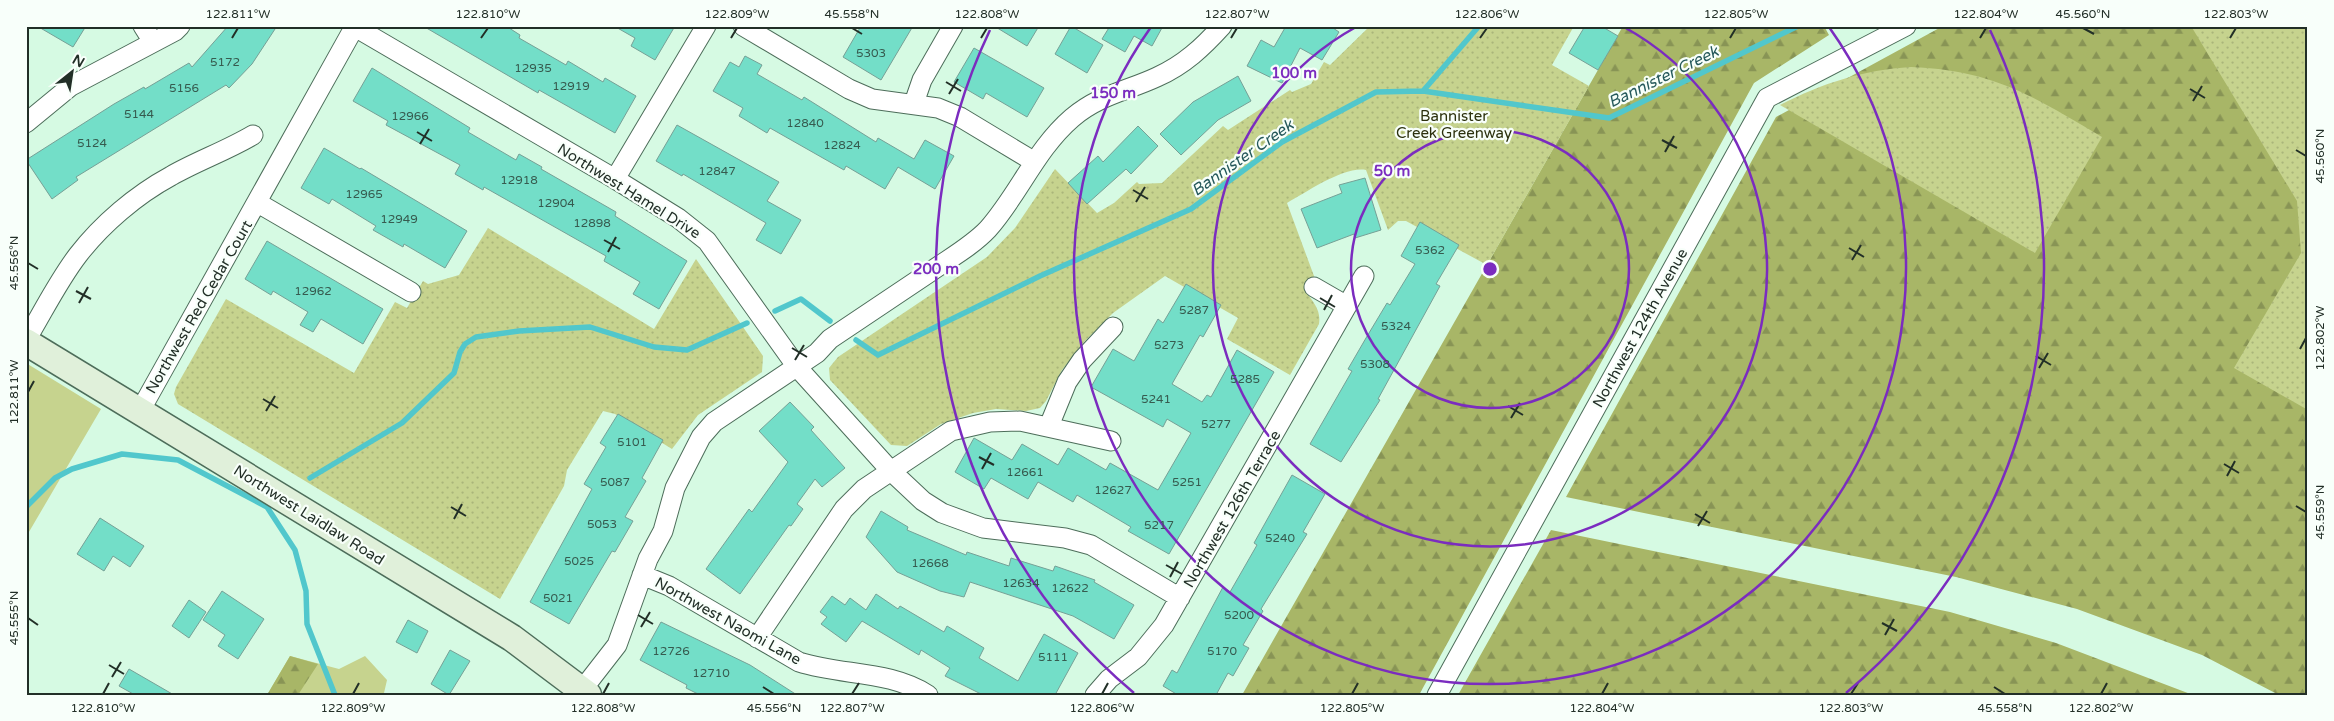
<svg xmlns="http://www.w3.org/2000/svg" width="2334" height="721" font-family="'Varela Round',sans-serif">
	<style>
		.grass { fill: #c6d38e }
		.forest { fill: url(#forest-firs) }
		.park { fill: url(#park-dots) }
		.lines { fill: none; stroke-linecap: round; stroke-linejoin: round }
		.stream { stroke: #51c7cc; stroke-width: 5.5 }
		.building { fill: #73dec8; stroke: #76a096 }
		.street-casing { stroke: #4d6d5a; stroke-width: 21 }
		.secondary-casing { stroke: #4d6d5a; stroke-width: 29 }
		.street { stroke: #fff; stroke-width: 19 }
		.secondary { stroke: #e0f0da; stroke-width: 26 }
		.ticks { fill: none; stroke: #222f27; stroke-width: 2 }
		.ring { fill: none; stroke: #7b2cbf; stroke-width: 2.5 }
		.labels { text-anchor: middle; stroke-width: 4.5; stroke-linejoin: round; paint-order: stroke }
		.number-label { font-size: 12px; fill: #365b4f }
		.park-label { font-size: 15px; fill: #2c310e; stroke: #f8fffa }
		.street-label { font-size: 15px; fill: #222f27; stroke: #f8fffa }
		.water-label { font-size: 16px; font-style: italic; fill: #26595b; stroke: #f8fffa }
		.centre { fill: #7b2cbf; stroke: #f8fffa; stroke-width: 2.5 }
		.ring-label { font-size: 15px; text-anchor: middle; font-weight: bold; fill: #7b2cbf; stroke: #f8fffa; stroke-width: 4.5; stroke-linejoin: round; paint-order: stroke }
		.neatline { fill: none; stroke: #222f27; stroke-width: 2 }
		.ticks-label { font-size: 12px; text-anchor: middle; fill: #222f27 }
	</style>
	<defs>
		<pattern id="forest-firs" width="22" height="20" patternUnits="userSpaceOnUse" patternTransform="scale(1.25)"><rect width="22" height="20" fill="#a8b667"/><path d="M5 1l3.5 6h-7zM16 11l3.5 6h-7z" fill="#889455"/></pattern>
		<pattern id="park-dots" width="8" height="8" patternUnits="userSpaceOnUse" patternTransform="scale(1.25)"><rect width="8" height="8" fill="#c6d38e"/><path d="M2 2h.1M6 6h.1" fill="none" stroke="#aab57a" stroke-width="1.8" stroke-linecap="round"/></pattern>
	</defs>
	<rect width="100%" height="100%" fill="#d6fae3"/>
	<!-- grass -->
	<path class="grass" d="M26 363 101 409 26 537Z
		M290 656 339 669 365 656 387 680 384 693 267 695Z"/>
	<!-- forest -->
	<path class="forest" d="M1623 26H1824L1829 35 1754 83 1419 695H1242Z
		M1943 26H2308V695H2279L2202 655 2077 609 1956 577 1566 497 1776 117Z
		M1551 530 1950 612 2056 643 2193 695H1458Z
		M290 656 318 664 298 695H267Z"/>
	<!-- park -->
	<path class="park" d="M1370 26H1574L1552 65 1589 86 1487 265 1406 221H1398L1388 230 1366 170C1344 166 1307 192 1287 203L1314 276 1306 292C1314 303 1321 310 1319 324L1290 375 1227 339 1238 318 1165 276 1113 313 1084 342 1062 370 1046 401 1040 408 1026 411 996 409 973 413 941 424 907 446 891 445 830 380 829 368 838 357 987 257 1015 228 1055 169 1097 213 1114 203 1137 182 1139 184 1162 183 1223 126 1228 130 1290 90 1292 92 1311 84 1324 62 1330 65Z
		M2191 26H2308V410L2234 368 2301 253 2297 201Z
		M1911 67C1994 70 2034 97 2102 137L2035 253 1780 105C1823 83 1863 70 1911 67Z
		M488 228 654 329 696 259 763 356 762 372 698 415 672 449 615 414 603 411 567 470 564 486 500 599 178 404 174 394 176 387 226 299 354 373 395 302 407 308 423 281 428 284 459 275Z"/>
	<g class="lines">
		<!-- stream -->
		<path class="stream" d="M1423 91 1479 26
			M775 311 801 299 830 321
			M856 340 878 355 1040 276 1191 209 1282 142 1376 92 1423 91 1609 118 1798 26
			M310 478 402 423 454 373 460 352 465 344 476 337 519 331 590 327 654 347 687 350 747 323
			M26 507 55 478 72 469 122 454 178 460 267 507 295 550 306 591 307 624 335 695"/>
	</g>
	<!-- building -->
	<path class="building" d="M37 26H86L73 47Z
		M228 26H277L252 64 229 88 226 85 76 177 78 180 52 199 26 160 114 104 144 87 145 89 189 63 192 67Z
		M423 26H506L520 35 519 38 566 65 568 61 603 82 605 78 636 96 615 133 539 90 538 93Z
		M614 26H675L655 60 631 46 635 38Z
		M861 26H913L881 80 843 57Z
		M994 26H1039L1027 46Z
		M1071 26 1103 45 1087 73 1055 54Z
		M1110 26H1163L1152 46 1134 36 1125 52 1102 39Z
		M1286 26H1330L1339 32 1322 60 1300 48 1282 83 1247 66 1261 40 1274 47Z
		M1585 26H1601L1618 36 1598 70 1569 53Z
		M974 48 1044 88 1027 117 986 93 983 99 954 82Z
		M745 56 762 65 757 74 802 100 804 97 876 142 878 138 914 159 925 140 954 156 935 189 898 167 885 189 846 166 844 170 770 128 767 133 739 116 743 108 713 91 730 62 739 67Z
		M372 68 470 128 468 132 516 160 519 154 542 167 541 169 616 212 615 216 687 261 659 309 633 294 640 282 604 261 606 256 484 187 483 190 455 174 460 165 386 125 388 121 353 101Z
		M1238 76 1251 101 1218 120 1181 155 1160 134 1193 102Z
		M677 125 779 182 767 201 801 220 781 254 756 240 766 223 683 174 682 176 656 161Z
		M1138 126 1158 146 1131 174 1126 169 1087 204 1068 183 1098 156 1103 162Z
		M324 148 360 169 361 168 467 231 445 268 404 244 403 247 373 230 376 226 332 199 329 204 301 188Z
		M1365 178 1381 230 1355 238 1354 234 1317 248 1301 209 1342 193 1339 185Z
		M1420 222 1459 245 1436 284 1440 286 1378 399 1380 400 1341 462 1310 444 1352 371 1348 369 1366 338 1387 303 1390 305 1415 264 1401 256Z
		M267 241 383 309 363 344 321 319 313 332 300 325 308 312 273 291 271 295 245 279Z
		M1186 284 1221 305 1203 337 1200 335 1172 384 1202 402 1207 395 1211 397 1237 350 1274 372 1169 554 1128 531 1131 527 1077 495 1073 502 1038 482 1028 499 991 478 984 489 955 472 974 438 1012 460 1022 444 1058 465 1068 448 1106 470 1110 463 1158 490 1191 433 1167 419 1163 427 1091 387 1113 349 1134 361 1158 319 1163 323Z
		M790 402 814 427 811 430 845 468 822 487 815 479 797 504 803 509 791 526 789 525 740 594 706 569 749 509 752 512 788 462 759 431Z
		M618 414 663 440 642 478 646 481 625 517 633 521 615 552 612 551 569 624 530 602 592 489 584 484 606 447 600 443Z
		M1292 475 1325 494 1303 532 1307 534 1261 609 1263 611 1243 645 1249 648 1233 676 1228 673 1216 695H1178L1163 686 1172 670 1177 673 1223 587 1230 592 1257 545 1254 543Z
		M881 511 908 527 907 530 966 555 967 552 1009 566 1011 558 1053 571 1055 566 1095 580 1094 582 1134 605 1114 639 1073 616 970 582 964 597 940 591 897 572 866 537Z
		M100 518 144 546 130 567 113 556 104 571 77 554Z
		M222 591 264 619 238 659 218 646 225 635 203 620Z
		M876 594 898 609 900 606 944 632 947 626 984 648 979 658 1018 681 1044 634 1078 653 1055 695H983L945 676 950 668 921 650 919 655 862 621 846 642 821 624 827 617 820 612 832 596 845 605 850 598 866 610Z
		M189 600 206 612 189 638 172 626Z
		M408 620 428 631 417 653 396 642Z
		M661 622 750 665 797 695H700L686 688 687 685 640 660Z
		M450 650 470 661 449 695 431 684Z
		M129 669 174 695H135L119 686Z"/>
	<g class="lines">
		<!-- street casing -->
		<g class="street-casing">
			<path id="street" d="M143 26 153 42
				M743 26 849 89 872 99 938 108 960 117 1033 161
				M355 27 615 179 678 218 707 241 797 367 890 470 923 501 942 513 983 528 1065 538 1091 545 1180 598
				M914 103 922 80 953 26
				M26 123 71 86 175 31 180 26
				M615 179 706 26
				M258 203 411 292
				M1314 287 1347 306
				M26 340C43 312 58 281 78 255 102 224 136 195 171 176 197 161 226 151 253 135
				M140 411 355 26
				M1049 426 1067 382 1082 360 1113 327
				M642 575 669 586 799 662C843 676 889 670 928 695
				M757 638 844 509 864 489 951 431 990 422 1020 421 1111 441
				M582 690 617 645 648 559 663 531 675 488 701 437 714 422 817 353 830 339C863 317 897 294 930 272 950 258 972 246 988 229 1019 194 1036 149 1072 118 1099 95 1127 91 1157 77 1184 65 1203 47 1222 26
				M1095 695 1109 679 1138 657 1164 625 1364 276
				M1437 695 1767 98 1906 26"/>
		</g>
		<!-- secondary casing -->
		<g class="secondary-casing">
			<path id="secondary" d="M26 342 512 638 588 695"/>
		</g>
		<!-- street -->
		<use href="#street" class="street"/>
		<!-- secondary -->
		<use href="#secondary" class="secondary"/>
	</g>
	<!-- ticks -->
	<path class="ticks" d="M852 28 862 34M2083 28 2094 34M232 38 238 28M481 38 488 28M731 38 737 28M981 38 987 28M1231 38 1237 28M1480 38 1487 28M1730 38 1736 28M1980 38 1986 28M2230 38 2236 28M946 82 961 91M2190 89 2205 98M949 94 958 79M2193 101 2202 86M417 132 432 141M1662 140 1677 148M420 144 429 129M2296 150 2306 156M1665 152 1674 136M1133 190 1148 199M1136 202 1145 187M604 240 620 249M1849 248 1864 257M608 252 616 237M1852 260 1861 245M28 263 38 269M76 291 91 299M1320 298 1335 307M79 303 88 287M1324 310 1332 295M792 348 807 357M2300 349 2306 338M2036 356 2051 365M795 360 804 345M2039 368 2048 353M28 392 34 381M263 399 278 408M1508 406 1523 415M266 411 275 396M1511 418 1520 403M979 457 994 465M2224 464 2239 473M982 469 991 453M2227 476 2235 461M2296 506 2306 512M451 507 466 516M1695 514 1710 523M454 519 462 504M1698 526 1707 511M1166 565 1182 574M1170 577 1178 562M638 615 653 624M28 618 38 625M1882 623 1897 631M641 627 650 612M1885 635 1894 619M109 665 124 674M112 677 121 662M763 687 774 694M1994 687 2005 694M103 694 109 683M353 694 359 683M603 694 609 683M852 694 859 683M1102 694 1108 683M1352 694 1358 683M1602 694 1608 683M1851 694 1858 683M2101 694 2107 683"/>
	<!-- distance rings -->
	<g class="ring">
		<circle cx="1490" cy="269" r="139"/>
		<path d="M1624 27A277 277 0 1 1 1356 27"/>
		<path d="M1829 27A416 416 0 1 1 1151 27"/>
		<path d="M1134 693A554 554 0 0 1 990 30M1990 30A554 554 0 0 1 1846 693"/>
	</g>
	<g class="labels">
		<!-- number labels -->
		<g class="number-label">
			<text x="871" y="57">5303</text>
			<text x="225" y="66">5172</text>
			<text x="533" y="72">12935</text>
			<text x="571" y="90">12919</text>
			<text x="184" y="92">5156</text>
			<text x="139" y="118">5144</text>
			<text x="410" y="120">12966</text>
			<text x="805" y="127">12840</text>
			<text x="92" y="147">5124</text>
			<text x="842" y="149">12824</text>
			<text x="717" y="175">12847</text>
			<text x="519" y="184">12918</text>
			<text x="364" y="198">12965</text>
			<text x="556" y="207">12904</text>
			<text x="399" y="223">12949</text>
			<text x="592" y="227">12898</text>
			<text x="1430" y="254">5362</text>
			<text x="313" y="295">12962</text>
			<text x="1194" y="314">5287</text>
			<text x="1396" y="330">5324</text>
			<text x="1169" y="349">5273</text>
			<text x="1375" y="368">5308</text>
			<text x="1245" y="383">5285</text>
			<text x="1156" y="403">5241</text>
			<text x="1216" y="428">5277</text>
			<text x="632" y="446">5101</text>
			<text x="1025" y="476">12661</text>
			<text x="615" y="486">5087</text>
			<text x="1187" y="486">5251</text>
			<text x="1113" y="494">12627</text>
			<text x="602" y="528">5053</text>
			<text x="1159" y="529">5217</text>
			<text x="1280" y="542">5240</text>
			<text x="579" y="565">5025</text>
			<text x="930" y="567">12668</text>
			<text x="1021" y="587">12634</text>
			<text x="1070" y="592">12622</text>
			<text x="558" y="602">5021</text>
			<text x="1239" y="619">5200</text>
			<text x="671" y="655">12726</text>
			<text x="1222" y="655">5170</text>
			<text x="1053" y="661">5111</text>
			<text x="711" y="677">12710</text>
		</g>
		<!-- park labels -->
		<g class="park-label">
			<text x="1454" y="121">Bannister<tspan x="1454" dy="17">Creek Greenway</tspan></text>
		</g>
		<!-- street labels -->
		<g class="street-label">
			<text transform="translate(629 191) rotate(32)" y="5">Northwest Hamel Drive</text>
			<text transform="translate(199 307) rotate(-60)" y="5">Northwest Red Cedar Court</text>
			<text transform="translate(1640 328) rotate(-61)" y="5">Northwest 124th Avenue</text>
			<text transform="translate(1232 509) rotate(-60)" y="5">Northwest 126th Terrace</text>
			<text transform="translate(309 515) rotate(32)" y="5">Northwest Laidlaw Road</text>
			<text transform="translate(728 621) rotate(29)" y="5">Northwest Naomi Lane</text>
		</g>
		<!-- water labels -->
		<g class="water-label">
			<text transform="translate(1663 76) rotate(-26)" y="6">Bannister Creek</text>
			<text transform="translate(1242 157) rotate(-35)" y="6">Bannister Creek</text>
		</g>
	</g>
	<circle cx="1490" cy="269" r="8" class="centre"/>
	<g class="ring-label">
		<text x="1294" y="78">100 m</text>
		<text x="1113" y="98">150 m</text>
		<text x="1392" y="176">50 m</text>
		<text x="936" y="274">200 m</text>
	</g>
	<!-- border -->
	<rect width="2334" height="721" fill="none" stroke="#f8fffa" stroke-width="55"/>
	<!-- north arrow -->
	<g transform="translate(72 72) rotate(30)" stroke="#f8fffa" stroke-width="4" paint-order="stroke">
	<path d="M0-4L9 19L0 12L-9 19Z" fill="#222f27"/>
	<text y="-8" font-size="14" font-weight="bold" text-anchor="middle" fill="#222f27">N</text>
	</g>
	<rect x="28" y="28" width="2278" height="666" class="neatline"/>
	<g class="ticks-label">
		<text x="238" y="18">122.811°W</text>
		<text x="488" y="18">122.810°W</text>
		<text x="737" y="18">122.809°W</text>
		<text x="852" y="18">45.558°N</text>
		<text x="987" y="18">122.808°W</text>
		<text x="1237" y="18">122.807°W</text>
		<text x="1487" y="18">122.806°W</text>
		<text x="1736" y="18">122.805°W</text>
		<text x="1986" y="18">122.804°W</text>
		<text x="2083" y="18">45.560°N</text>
		<text x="2236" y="18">122.803°W</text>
		<text transform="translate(2320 156) rotate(-90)" y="4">45.560°N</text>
		<text transform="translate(14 263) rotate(-90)" y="4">45.556°N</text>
		<text transform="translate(2320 338) rotate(-90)" y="4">122.802°W</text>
		<text transform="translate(14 392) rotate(-90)" y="4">122.811°W</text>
		<text transform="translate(2320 512) rotate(-90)" y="4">45.559°N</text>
		<text transform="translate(14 618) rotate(-90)" y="4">45.555°N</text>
		<text x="103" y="712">122.810°W</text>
		<text x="353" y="712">122.809°W</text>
		<text x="603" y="712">122.808°W</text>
		<text x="774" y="712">45.556°N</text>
		<text x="852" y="712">122.807°W</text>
		<text x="1102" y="712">122.806°W</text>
		<text x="1352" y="712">122.805°W</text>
		<text x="1602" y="712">122.804°W</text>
		<text x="1851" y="712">122.803°W</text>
		<text x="2005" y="712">45.558°N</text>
		<text x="2101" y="712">122.802°W</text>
	</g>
</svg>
